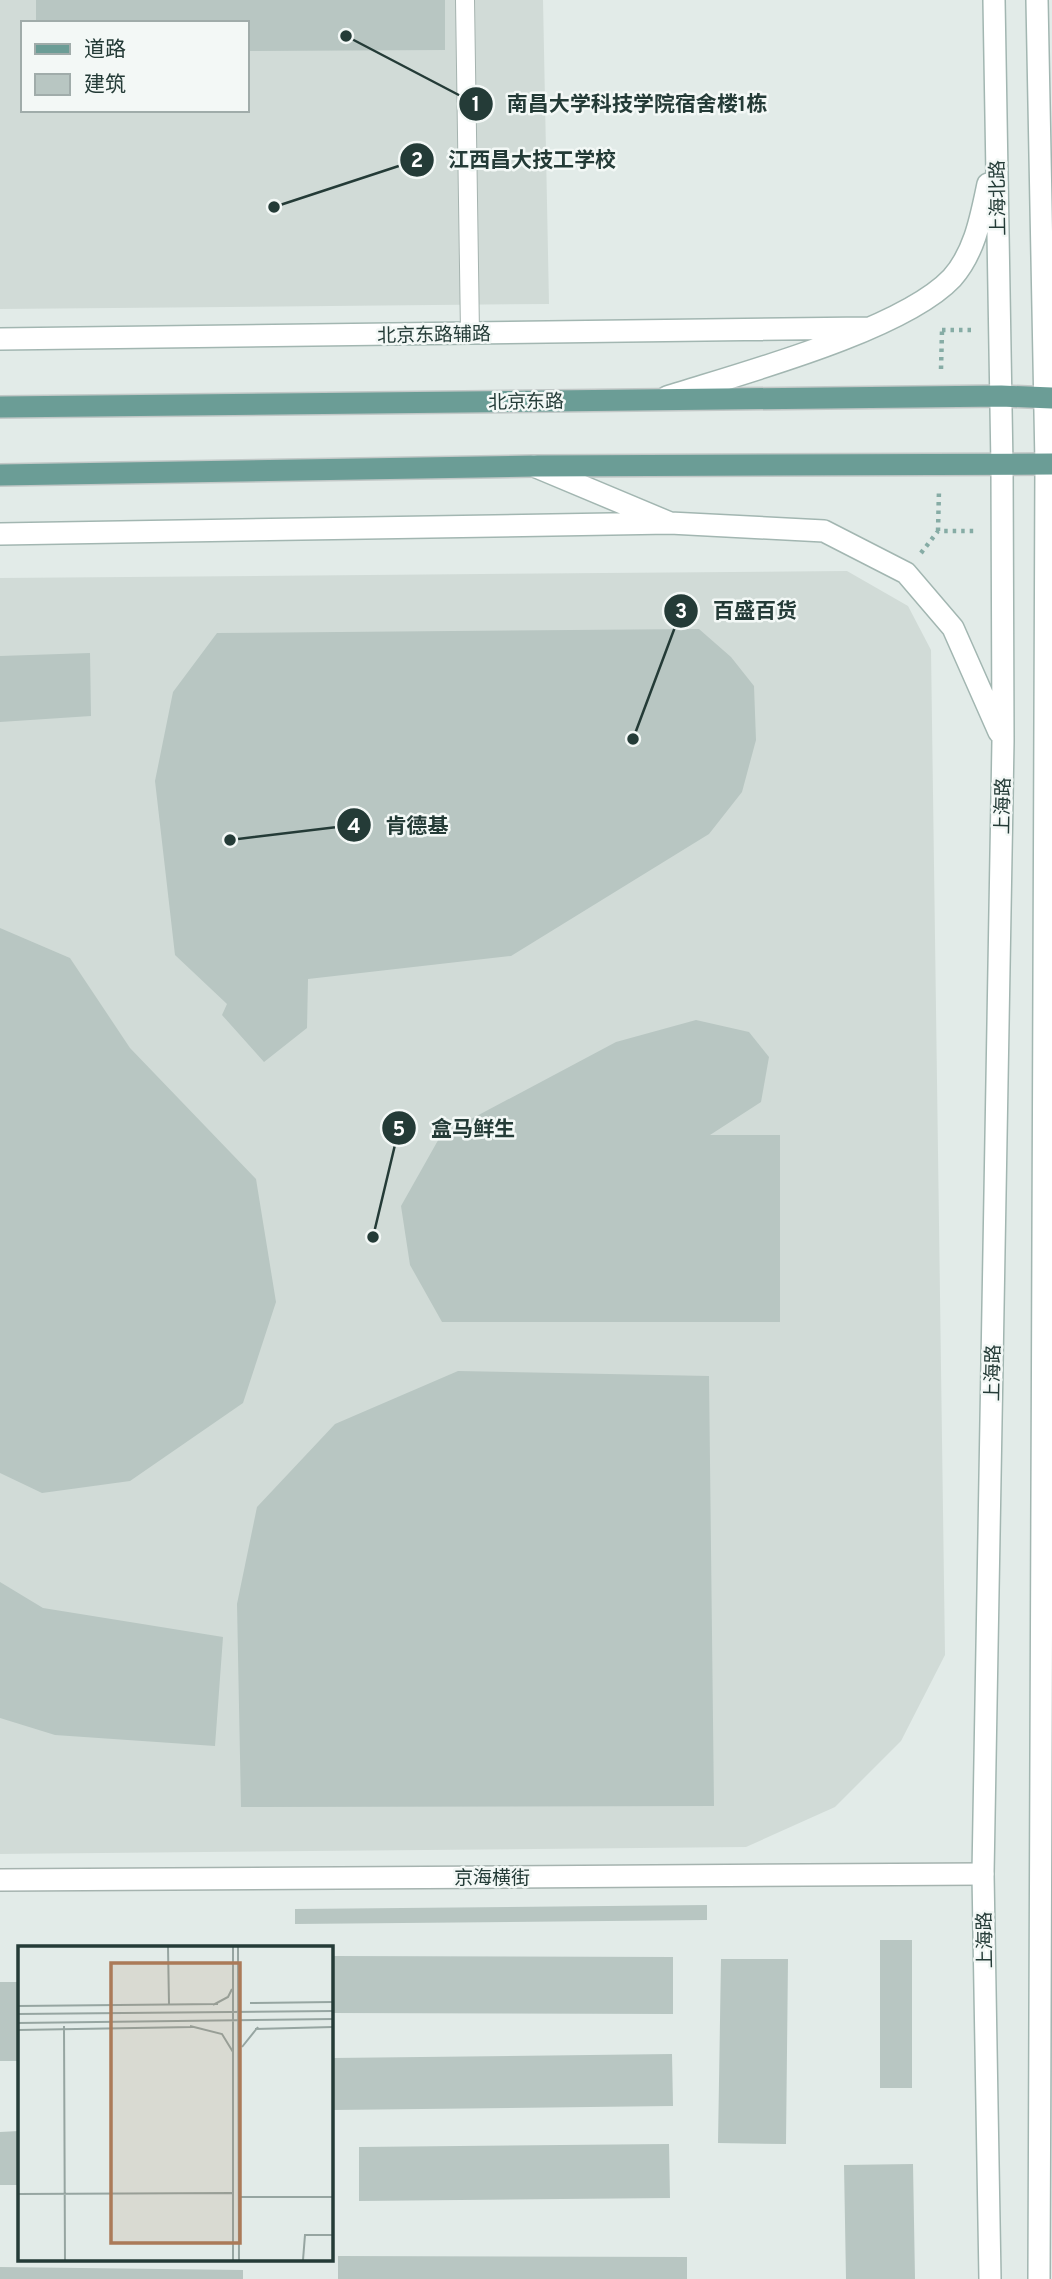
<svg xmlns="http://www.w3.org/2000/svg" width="1052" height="2279" font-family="Overpass,'Noto Sans SC',sans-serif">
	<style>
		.built { fill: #d1dbd7; fill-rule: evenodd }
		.building { fill: #b8c6c2 }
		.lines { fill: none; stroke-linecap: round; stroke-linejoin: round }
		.service-casing { stroke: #a5b3af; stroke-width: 20 }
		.minor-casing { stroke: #a5b3af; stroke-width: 24 }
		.secondary-casing { stroke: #a2b6b1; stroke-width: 24 }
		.primary-casing { stroke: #c2c8c7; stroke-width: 24 }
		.path { stroke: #86aca5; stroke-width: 4.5; stroke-dasharray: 3.5 5; stroke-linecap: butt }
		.service { stroke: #fff; stroke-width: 18 }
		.minor { stroke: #fff; stroke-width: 21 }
		.secondary { stroke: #fff; stroke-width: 21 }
		.primary { stroke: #6b9d96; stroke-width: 21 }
		.labels { text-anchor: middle; stroke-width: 5; stroke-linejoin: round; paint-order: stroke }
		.street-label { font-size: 19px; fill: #243b37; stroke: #f3f8f6 }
		.inset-road { fill: none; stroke: #96a5a1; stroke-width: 2 }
		.view { fill: #ab7a58; fill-opacity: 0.15; stroke: #ab7a58; stroke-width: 3.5 }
		.inset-edge { fill: none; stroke: #243b37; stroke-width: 3.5 }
		.leader { fill: none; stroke: #243b37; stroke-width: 2.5 }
		.callout-dot { fill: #243b37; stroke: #f3f8f6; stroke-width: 2.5 }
		.mark-label { font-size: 21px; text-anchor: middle; font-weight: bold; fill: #fff }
		.callout-label { font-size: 21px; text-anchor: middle; font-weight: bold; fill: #243b37; stroke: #f3f8f6; stroke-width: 5; stroke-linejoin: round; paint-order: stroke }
	</style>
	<rect width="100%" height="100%" fill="#e2ebe8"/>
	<!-- built -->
	<path class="built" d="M0 0H543L549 304 0 309ZM23 23H247V110H23Z
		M847 571 908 606 931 650 945 1655 901 1741 835 1807 746 1847 0 1854V578Z"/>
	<!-- building -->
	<path class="building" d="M36 0H445V50L247 51V23H36Z
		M699 629 731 657 754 686 756 740 742 792 709 834 511 956 308 979 307 1028 264 1062 222 1015 227 1004 175 955 155 781 173 692 217 633Z
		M90 653 91 716 0 722V656Z
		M0 928 70 958 130 1048 256 1179 276 1302 243 1403 130 1481 42 1493 0 1473Z
		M696 1020 749 1032 769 1057 761 1102 710 1135H780V1322H442L410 1265 401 1206 441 1135 616 1042Z
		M458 1371 709 1376 714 1806 241 1807 237 1604 257 1507 335 1424Z
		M0 1582 43 1608 223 1637 215 1746 55 1735 0 1718Z
		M707 1905V1920L295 1924V1909Z
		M880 1940H912V2088H880Z
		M331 1956 673 1957V2014L331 2013Z
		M721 1959H788L786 2144 718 2143Z
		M0 1982H19V2061H0Z
		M672 2054 673 2106 333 2110V2058Z
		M19 2131V2185H0V2132Z
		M669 2144 670 2198 359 2201V2147Z
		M913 2164 915 2279H846L844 2165Z
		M338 2256 687 2257V2279H338Z
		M0 2267 243 2270V2279H0Z"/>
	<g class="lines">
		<!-- service casing -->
		<g class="service-casing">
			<path id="service" d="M465 0 470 333"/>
		</g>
		<!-- minor casing -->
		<g class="minor-casing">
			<path id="minor" d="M0 1880 983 1874"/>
		</g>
		<!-- secondary casing -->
		<g class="secondary-casing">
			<path id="secondary" d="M1037 0 1046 464 1039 2279
				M0 339 868 328
				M667 397C739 374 902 331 952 278 975 252 981 217 988 184
				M534 466 670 523 824 531 906 573 953 628 999 732
				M0 534 670 523
				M990 2279 983 1874 1003 741 1002 466 994 0"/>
		</g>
		<!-- primary casing -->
		<g class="primary-casing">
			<path id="primary" d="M0 407 1001 396 1052 398
				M0 475 534 466 1052 464"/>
		</g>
		<!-- path -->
		<path class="path" d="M942 330H974
			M941 369 942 331
			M938 531 939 490
			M921 553 938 531H976"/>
		<!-- service -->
		<use href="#service" class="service"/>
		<!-- minor -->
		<use href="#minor" class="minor"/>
		<!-- secondary -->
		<use href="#secondary" class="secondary"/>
		<!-- primary -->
		<use href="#primary" class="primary"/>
	</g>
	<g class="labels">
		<!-- street labels -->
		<g class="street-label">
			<text transform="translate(997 198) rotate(-91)" y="7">上海北路</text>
			<text transform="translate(434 334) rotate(-1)" y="7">北京东路辅路</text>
			<text transform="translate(526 401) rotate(-1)" y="7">北京东路</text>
			<text transform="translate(1002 806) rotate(-89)" y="7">上海路</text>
			<text transform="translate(992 1373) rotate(-89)" y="7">上海路</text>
			<text x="492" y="1884">京海横街</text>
			<text transform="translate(984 1940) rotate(-91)" y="7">上海路</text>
		</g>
	</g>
	<!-- overview -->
	<g transform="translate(18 1946)">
		<rect width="315" height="315" fill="#e2ebe8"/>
		<path class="inset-road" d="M150 1 151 58M215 1V314M220 1 221 314M232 57 315 56M195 59 210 51 214 43M0 60 200 58M0 68 315 65M0 77 315 73M46 80 47 314M172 80 204 88 215 106M237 83 315 81M0 84 175 81M224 101 240 81M0 248 214 247M221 251H315M285 314 287 289H315"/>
		<path class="view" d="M93 17H222V297H93Z"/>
		<rect width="315" height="315" class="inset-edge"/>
	</g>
	<!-- callouts -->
	<path class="leader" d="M346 36L476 104M274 207L417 160M633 739L681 611M230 840L354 825M373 1237L399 1128"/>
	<g class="callout-dot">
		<circle cx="346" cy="36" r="7"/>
		<circle cx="274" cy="207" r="7"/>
		<circle cx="633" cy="739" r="7"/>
		<circle cx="230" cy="840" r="7"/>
		<circle cx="373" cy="1237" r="7"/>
		<circle cx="476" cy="104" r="18"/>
		<circle cx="417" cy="160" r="18"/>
		<circle cx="681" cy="611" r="18"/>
		<circle cx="354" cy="825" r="18"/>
		<circle cx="399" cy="1128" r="18"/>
	</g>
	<g class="mark-label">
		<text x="476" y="111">1</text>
		<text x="417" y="167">2</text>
		<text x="681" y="618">3</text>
		<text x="354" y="833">4</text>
		<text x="399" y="1136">5</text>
	</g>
	<g class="callout-label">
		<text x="637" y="111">南昌大学科技学院宿舍楼1栋</text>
		<text x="532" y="167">江西昌大技工学校</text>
		<text x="755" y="618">百盛百货</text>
		<text x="417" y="833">肯德基</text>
		<text x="473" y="1136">盒马鲜生</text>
	</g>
	<!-- legend -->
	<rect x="21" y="21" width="228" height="91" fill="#f3f8f6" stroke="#a0acaa" stroke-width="2"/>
	<rect x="35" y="44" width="35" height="10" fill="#6b9d96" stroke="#a0acaa" stroke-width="2"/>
	<text x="84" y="56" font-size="21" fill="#243b37">道路</text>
	<rect x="35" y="74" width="35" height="21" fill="#b8c6c2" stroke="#a0acaa" stroke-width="2"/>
	<text x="84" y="91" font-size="21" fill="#243b37">建筑</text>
</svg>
